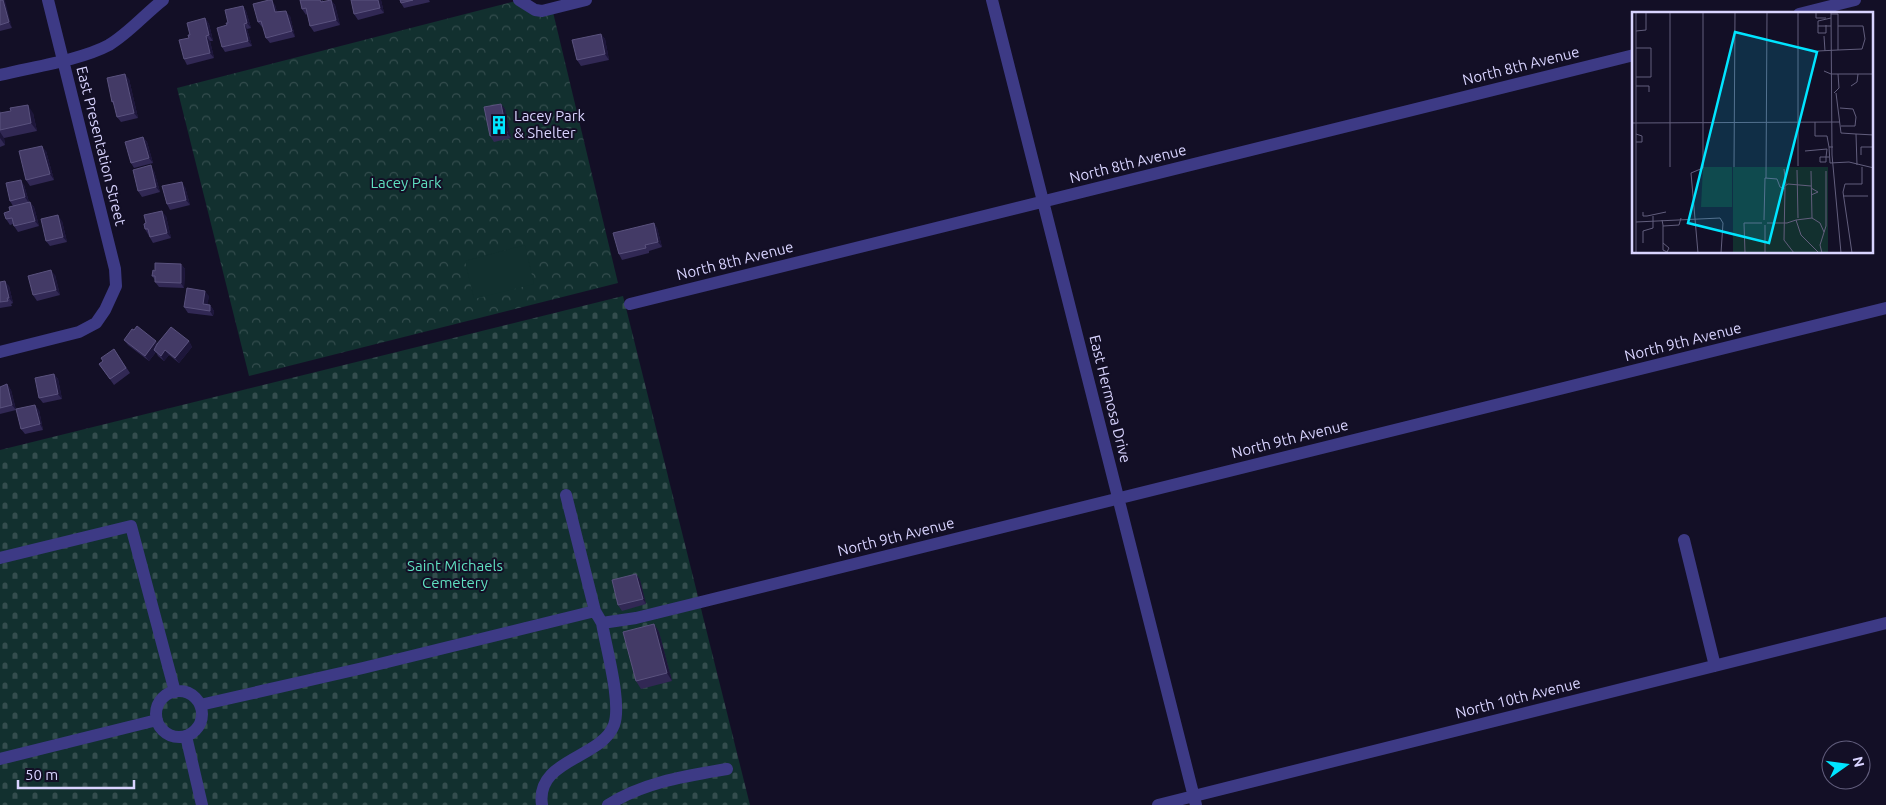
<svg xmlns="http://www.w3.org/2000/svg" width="1886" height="805" font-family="Ubuntu,sans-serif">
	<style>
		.forest { fill: url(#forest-crowns) }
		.cemetery { fill: url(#cemetery-stones) }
		.pitch { fill: #12302f }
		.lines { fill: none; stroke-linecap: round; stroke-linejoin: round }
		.minor { stroke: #3d3a85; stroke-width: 12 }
		.wall { fill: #312854 }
		.shaded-wall { fill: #1d163a }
		.building { fill: #433a66; stroke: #5a527e }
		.labels { text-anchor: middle; stroke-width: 4; stroke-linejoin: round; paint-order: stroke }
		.street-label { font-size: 15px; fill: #d9d4ff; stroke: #130f26 }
		.poi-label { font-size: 15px; fill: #d9d4ff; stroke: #130f26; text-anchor: start }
		.park-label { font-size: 15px; fill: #5fe0c0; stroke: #130f26 }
		.inset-road { fill: none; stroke: #625e7d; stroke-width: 1 }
		.view { fill: #00e5ff; fill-opacity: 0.15; stroke: #00e5ff; stroke-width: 2.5 }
		.inset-edge { fill: none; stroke: #d9d4ff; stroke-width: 2.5 }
	</style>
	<defs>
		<pattern id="forest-crowns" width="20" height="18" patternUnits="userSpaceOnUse" patternTransform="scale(1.25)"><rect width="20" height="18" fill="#12302f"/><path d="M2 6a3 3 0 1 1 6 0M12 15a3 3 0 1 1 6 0" fill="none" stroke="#344d4e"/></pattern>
		<pattern id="cemetery-stones" width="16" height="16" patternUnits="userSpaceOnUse" patternTransform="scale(1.25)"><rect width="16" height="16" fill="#12302f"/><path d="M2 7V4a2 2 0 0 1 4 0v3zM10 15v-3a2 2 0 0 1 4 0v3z" fill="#344d4e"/></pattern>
	</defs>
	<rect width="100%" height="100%" fill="#130f26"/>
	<!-- forest -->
	<path class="forest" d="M520 0 552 8 618 283 249 376 177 88Z"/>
	<!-- cemetery -->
	<path class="cemetery" d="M623 296 750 805H0V450Z"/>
	<!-- pitch -->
	<path class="pitch" d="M525 245 534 284 474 299 465 261Z"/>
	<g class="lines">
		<!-- minor -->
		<path class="minor" d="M519 0 535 10 542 11 586 0
			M992 0 1196 805
			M1799 14 1855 0
			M0 75C32 67 81 60 109 45 129 33 145 14 163 0
			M630 304 1634 55
			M0 352 79 332 96 323 105 310 116 286 115 269 48 0
			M566 495 595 611
			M1684 540 1715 666
			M0 558 131 526 175 692
			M602 623 636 618 701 602 1886 308
			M156 714a23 23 0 1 1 46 0a23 23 0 1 1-46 0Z
			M200 705 363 668 595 611 602 623C606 648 622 703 614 725 601 759 535 759 542 805
			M186 736 202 805
			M0 759 157 720
			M608 805C644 782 686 776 727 769
			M1158 805 1886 623"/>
	</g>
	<!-- wall -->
	<path class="wall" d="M0 0 12 28 0 31Z
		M323 0V2L331 0 335 5 340 25 314 32 310 26 307 14 306 15 302 9Z
		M381 0 384 13 358 20 354 14Z
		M400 0H429L430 2 404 8 401 3Z
		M275 5 277 12 290 16 295 37 270 43 266 38 263 27H262L258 22Z
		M243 6 246 11 251 28 247 29 252 46 225 52 222 47 227 25 228 23Z
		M205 18 209 24 213 41H210L214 58 187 65 184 59 190 35Z
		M601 34 605 39 609 60 581 66 577 60Z
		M129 79 138 118 121 122 117 117 114 105 112 102Z
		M501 104 505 109 511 138 494 142 490 136Z
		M0 111 1 113H33L37 131 4 138 5 145 0 147Z
		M143 137 147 142 153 163 134 168 131 163Z
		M46 151 54 180 30 186 26 180Z
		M154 171 160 192 142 197 138 191Z
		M24 185 29 202H30L34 207 39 226 18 232 14 226 13 224 10 225 6 219 13 206 10 201Z
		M185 187 190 205 170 210 167 204Z
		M166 216 171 238 153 243 145 229Z
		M62 221 67 242 50 246 46 241Z
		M654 223 657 228 662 247 649 251V253L622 260 619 254Z
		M181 264 185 269 184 288 159 287 155 282V280L152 276 155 271Z
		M55 275 60 295 37 301 33 295Z
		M0 282 9 286 13 303 11 304 12 306 0 308Z
		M209 296 207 305H210L214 311 213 316 188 313 184 307Z
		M124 340 158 344 189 341 192 347 179 363 169 355 164 361 158 356 156 352 149 361 128 345Z
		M114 349 130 373 114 385 99 364 103 361Z
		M54 374 58 379 62 399 43 403 39 398Z
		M7 384 11 390 16 410 0 414V387Z
		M39 410 43 430 25 434 21 429Z
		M636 574 640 580 646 604 622 611 618 605Z
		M654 624 659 632 672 681 641 689 636 681Z"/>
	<!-- shaded-wall -->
	<path class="shaded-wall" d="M3 0H5L12 28 9 22Z
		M272 0 275 5 279 18 275 12Z
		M331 0 335 5 340 25 336 20Z
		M378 0H381L384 13 380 8Z
		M243 6 246 11 251 28 247 23Z
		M286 11 290 16 295 37 292 31Z
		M205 18 209 24 213 41 209 35Z
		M244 24 247 29 252 46 248 41Z
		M601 34 605 39 609 60 605 54Z
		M206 36 210 41 214 58 210 53Z
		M125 74 129 79 138 118 134 113Z
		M501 104 505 109 511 138 507 133Z
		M28 105 33 113 37 131 31 123Z
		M0 132 4 138 5 145 0 138Z
		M143 137 147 142 153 163 149 158Z
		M42 146 46 151 54 180 50 174Z
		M151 165 154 171 160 192 156 187Z
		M21 180 24 185 29 203 25 197Z
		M182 182 185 187 190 205 186 200Z
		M30 202 34 207 39 226 35 221Z
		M162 211 166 216 171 238 167 233Z
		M58 215 62 221 67 242 63 237Z
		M654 223 657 228 662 247 658 242Z
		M181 264 185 269 184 288 181 283Z
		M51 270 55 275 60 295 56 290Z
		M5 281 9 286 13 303 9 298Z
		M205 291 209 296 207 309 203 304Z
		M210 305 214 311 213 316 210 311Z
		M156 341 160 347 154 350 156 352 149 361 145 356Z
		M189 341 192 347 179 363 175 358Z
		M165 350 169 355 164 361 161 356Z
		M54 374 58 379 62 399 58 394Z
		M7 384 11 390 16 410 12 405Z
		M35 405 39 410 43 430 40 424Z
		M636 574 640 580 646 604 643 599Z
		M654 624 659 632 672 681 667 673Z"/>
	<!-- building -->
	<path class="building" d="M0 0H3L9 22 0 25Z
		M269 0H272L275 12 286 11 292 31 266 38 261 21 258 22 253 4Z
		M300 0H320L321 2 331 0 336 20 310 26 306 8 302 9Z
		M351 0H378L380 8 354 14Z
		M400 0H413L401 3Z
		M243 6 247 23 244 24 248 41 222 47 217 28 227 25 226 23H228L225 10Z
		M205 18 209 35 206 36 210 53 184 59 179 40 189 38 188 35H190L187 23Z
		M601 34 605 54 577 60 572 40Z
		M125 74 134 113 117 117 113 101 112 102 107 78Z
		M501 104 507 133 490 136 484 107Z
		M28 105 31 123 0 130V113L11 111 10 108Z
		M143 137 149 158 131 163 125 142Z
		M42 146 50 174 26 180 19 151Z
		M151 165 156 187 138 191 133 170Z
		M21 180 25 197 10 201 6 183Z
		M182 182 186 200 167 204 162 186Z
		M30 202 35 221 14 226 12 218 6 219 4 213 10 211 9 207Z
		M162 211 167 233 150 237 148 229H145L144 224 146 223 144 215Z
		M58 215 63 237 46 241 41 219Z
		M654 223 658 242 645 245 646 248 619 254 613 233Z
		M155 263 181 264V283L155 282V276H152L153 270 155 271Z
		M51 270 56 290 33 295 28 276Z
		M5 281 9 298H7L8 301 0 302V282Z
		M187 288 205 291 203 304 210 305V311L184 307Z
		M137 326 156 341 145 356 124 340 132 329 134 330Z
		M171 327 189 341 175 358 165 350 161 356 154 350 157 344Z
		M114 349 126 368 110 379 99 364 103 361 101 358Z
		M54 374 58 394 39 398 35 378Z
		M7 384 12 405 0 408V387Z
		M35 405 40 424 21 429 16 409Z
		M636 574 643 599 618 605 612 580Z
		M654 624 667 673 636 681 623 632Z"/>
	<!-- icons -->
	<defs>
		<g id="building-bare" transform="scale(1.5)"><path d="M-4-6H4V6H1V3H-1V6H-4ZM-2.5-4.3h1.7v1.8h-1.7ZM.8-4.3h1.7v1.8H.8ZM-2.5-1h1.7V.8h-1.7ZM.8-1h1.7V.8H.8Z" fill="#00e5ff" stroke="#130f26" stroke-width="2.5" paint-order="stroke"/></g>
	</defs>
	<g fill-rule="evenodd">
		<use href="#building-bare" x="499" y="125"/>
	</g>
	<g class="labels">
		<!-- street labels -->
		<g class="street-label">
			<text transform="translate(1521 66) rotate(-14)" y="5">North 8th Avenue</text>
			<text transform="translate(101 146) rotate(76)" y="5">East Presentation Street</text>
			<text transform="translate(1128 164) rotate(-14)" y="5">North 8th Avenue</text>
			<text transform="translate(735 261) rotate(-14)" y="5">North 8th Avenue</text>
			<text transform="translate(1683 342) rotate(-14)" y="5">North 9th Avenue</text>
			<text transform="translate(1110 399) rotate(76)" y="5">East Hermosa Drive</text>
			<text transform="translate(1290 439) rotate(-14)" y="5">North 9th Avenue</text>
			<text transform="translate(896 537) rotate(-14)" y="5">North 9th Avenue</text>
			<text transform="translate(1518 698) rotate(-14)" y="5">North 10th Avenue</text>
		</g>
		<!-- poi labels -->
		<g class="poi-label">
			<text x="514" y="121">Lacey Park<tspan x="514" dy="17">&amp; Shelter</tspan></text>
		</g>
		<!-- park labels -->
		<g class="park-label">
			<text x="406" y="188">Lacey Park</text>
			<text x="455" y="571">Saint Michaels<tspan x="455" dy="17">Cemetery</tspan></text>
		</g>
	</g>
	<!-- overview -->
	<g transform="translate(1632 12)">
		<rect width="241" height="241" fill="#130f26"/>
		<path d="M71 155H100V195H69Z" fill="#12302f"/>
		<path d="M101 155H196V241H101Z" fill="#12302f"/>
		<path class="inset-road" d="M166 0V154M184 0V6H194M199 0 200 143 209 241M186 14V21H194V13M199 14H186V9L199 6M206 14H231L233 27 230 37 206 38M4 19 14 18V0M192 24 193 39M4 36H19V65H4M186 39 206 38V2H199M192 59 199 62H242M4 74H17V80M219 74 225 70 226 62M202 81 207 76 206 62M204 81 209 121 224 122 225 153M208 96 221 97 224 105 223 114H209M183 110V124H195L197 135M0 111 208 110M4 122 10 124V130H4M224 122 242 123M201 135H197L198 151 217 150 242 156M195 137 194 145V150H188V145H197M173 139 195 137M229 143V135H242M38 155V0M102 155 103 0M152 157 154 173M165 158 166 206M179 159 180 206M134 166 135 0M179 176 186 180 179 183M211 184H236M11 200V204H15L34 200M30 208 31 213V238L35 240 37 236 31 231M132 208 133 166 145 167 148 175 153 177M4 210 88 206 91 211 89 241M135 211H155L164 208M133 213V241M31 214 47 213 49 206M11 231V219L21 216V204M4 241V0M66 241 59 161 71 156V0M113 241 112 211H130M162 241 152 228 153 174 156 172 179 174M187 241 169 223 164 208 180 206 188 211 192 220M190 241 188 233 194 214V159M220 241 211 180 213 172H230V155"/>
		<path class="view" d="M103 20 185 40 137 231 56 211Z"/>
		<rect width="241" height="241" class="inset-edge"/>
	</g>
	<!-- north arrow -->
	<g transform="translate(1846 765) rotate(76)"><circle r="24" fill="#130f26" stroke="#625e7d"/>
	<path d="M0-4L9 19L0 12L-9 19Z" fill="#00e5ff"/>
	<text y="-8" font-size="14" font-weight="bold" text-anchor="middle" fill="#d9d4ff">N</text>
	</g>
	<!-- scale -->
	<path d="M18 780v8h116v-8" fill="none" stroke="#d9d4ff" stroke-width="2.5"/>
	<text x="25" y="780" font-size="15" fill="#d9d4ff" stroke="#130f26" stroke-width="4" paint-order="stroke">50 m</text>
</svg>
